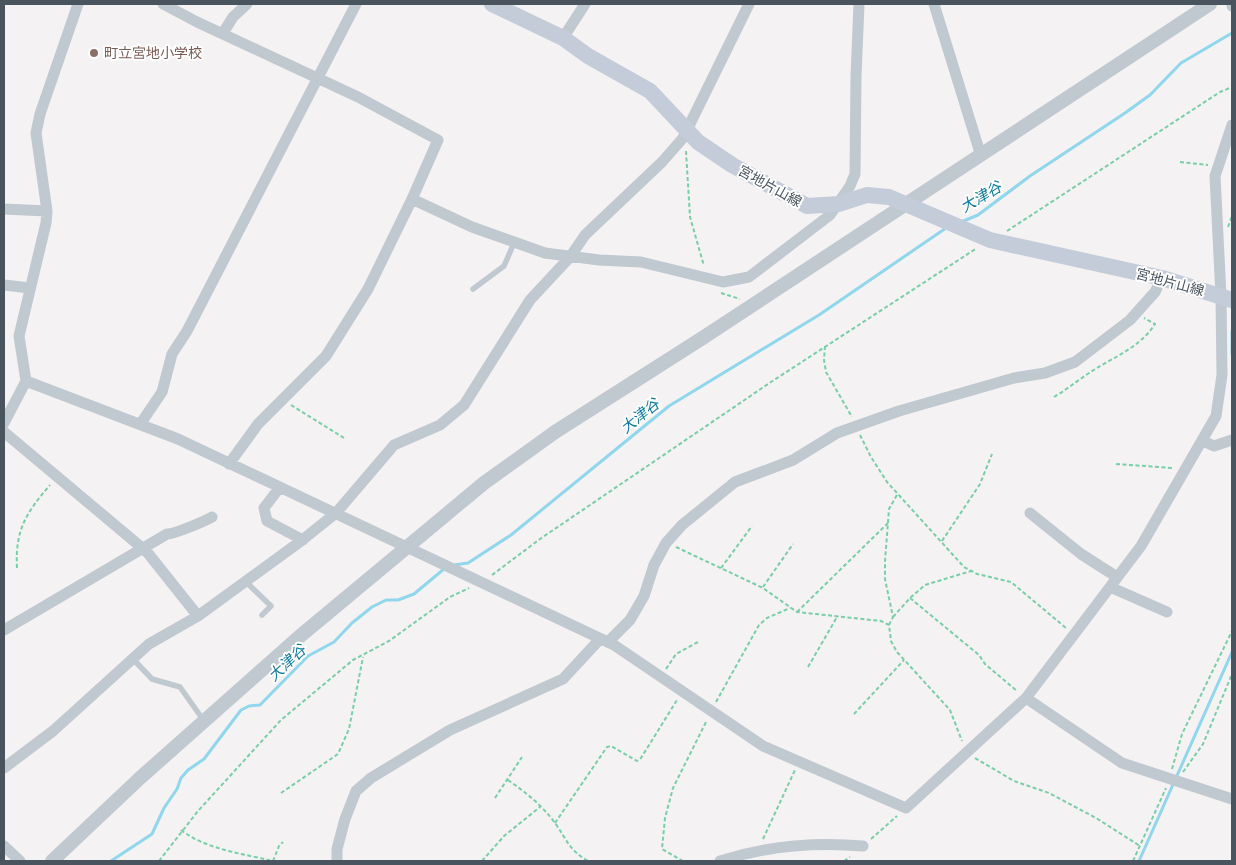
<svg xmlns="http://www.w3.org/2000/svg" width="1236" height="865" font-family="Roboto,'Noto Sans JP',sans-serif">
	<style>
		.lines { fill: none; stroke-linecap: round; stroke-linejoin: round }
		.stream { stroke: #90d6ec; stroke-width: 3 }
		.path { stroke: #7acea7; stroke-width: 2; stroke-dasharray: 4 2.5; stroke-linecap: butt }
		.service { stroke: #c0c8d0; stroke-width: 5.5 }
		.minor { stroke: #c0c8d0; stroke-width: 11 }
		.tertiary { stroke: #c0c8d0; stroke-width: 14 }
		.secondary { stroke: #c3ccd8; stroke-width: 16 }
		.education-dot { fill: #8d6e63; stroke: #fff; stroke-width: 2 }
		.labels { text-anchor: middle; stroke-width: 4; stroke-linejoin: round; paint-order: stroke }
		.education-label { font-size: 14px; fill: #785e54; stroke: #fff; text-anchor: start }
		.street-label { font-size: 14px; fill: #49545f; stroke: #fff }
		.water-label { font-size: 15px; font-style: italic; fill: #0e7b9e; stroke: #fff }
	</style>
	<rect width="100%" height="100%" fill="#f4f2f2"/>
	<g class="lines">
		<!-- stream -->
		<path class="stream" d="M961 222 978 215 1030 176 1125 113 1150 95 1181 63 1232 33
			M1232 331V354
			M454 565 468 563 511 535 669 406 819 315 946 228
			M111 861 152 834 164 808 177 789 181 778 188 770 204 759 241 710 249 706 260 705 308 656 334 642 352 623 372 607 386 600H398L414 594 444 569
			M1139 861 1232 652"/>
		<!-- path -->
		<path class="path" d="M686 151 690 217 704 266
			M1180 162 1208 165
			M1228 227 1232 216
			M1007 231 1220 92 1232 87
			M721 293 740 299
			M825 346 824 360 826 372 852 417
			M1054 397C1069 388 1082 377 1097 368 1117 356 1142 345 1155 324L1144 318
			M291 405 344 438
			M860 435 871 457 887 482 964 567 977 574 1011 582 1066 628
			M1116 464 1173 468
			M942 541 980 484 992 454
			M676 547 763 588 797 612 881 621 889 625 891 641 897 652 950 710 962 741
			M17 568C15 530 26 513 50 485
			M721 568 752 526
			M492 575 540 539 771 382 977 248
			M763 587 793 544
			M910 598 979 655 985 664 1017 691
			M797 612 888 523
			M893 617 910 598 925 585 971 571
			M889 625 893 617 885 579V561L889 509 898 493
			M808 667 837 617
			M666 669 676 654 698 642
			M716 702 759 625 767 618 790 608
			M854 714 904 660
			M975 758 1014 781 1049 793 1096 818 1140 846
			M1172 769 1182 734 1232 631
			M1183 772 1203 744 1232 674
			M508 780C525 792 542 805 555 823 567 840 569 850 588 861
			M281 793 338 754 349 729 363 657
			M495 798 522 757
			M555 823 607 747 611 746 637 761 641 758 677 700
			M181 830C205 849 244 854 273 861
			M763 839 795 770
			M871 839 897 816
			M159 861 198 811 281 720 353 660 389 641 450 597 469 588
			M273 861 279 846 283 842
			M482 861 504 836 540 807
			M683 861 662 849 665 818 673 788 707 720
			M844 861 850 857
			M1133 861 1166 788"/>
		<!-- service -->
		<path class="service" d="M473 289 504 266 514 243
			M245 581 271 606 262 615
			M133 659 152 679 180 687 204 721"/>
		<!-- minor -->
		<path class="minor" d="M163 4 197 22 358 97 438 140 412 199 368 289 326 356 258 424 229 464
			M934 4 981 156
			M1232 4V6
			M223 33 233 17 247 4
			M563 38 585 4
			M412 199 472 227 545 253 599 260 641 262 723 282 749 277 830 215 850 186 855 174 856 76 859 4
			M4 209 47 211
			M4 285 30 288
			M26 381 178 439 614 645 763 746 906 808 1026 698 1141 546 1216 416 1222 375 1221 296 1215 176 1232 125
			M4 423 26 381 19 336 46 223 47 211 36 133 40 114 78 4
			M141 423 162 392 172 354 187 331 356 4
			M4 432 147 552 198 616
			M1203 441 1214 446 1232 440
			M280 487 264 508 267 521 303 540
			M1030 513 1081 554 1117 577
			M1110 587 1167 612
			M4 630 167 534C175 534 205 521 212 517
			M608 642 630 620 644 596 654 565 666 543 682 525 735 482 793 460 837 433 899 411 1014 378 1045 373 1075 362 1130 320 1155 292 1162 278
			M1026 698 1122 763 1232 799
			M4 768 53 731 149 644 198 616 301 541 336 513 394 445 440 425 464 405 530 300 570 257 585 235 662 162 683 138 749 4
			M4 846 20 861
			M337 861V849L345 819 356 791 371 778 450 730 563 679 600 639
			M720 861C766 846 816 842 863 846"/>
		<!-- tertiary -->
		<path class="tertiary" d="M52 861 140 778 299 637 484 483 555 432 701 339 1210 4"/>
		<!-- secondary -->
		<path class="secondary" d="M492 4 563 38 588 56 650 91 698 142 732 165 807 206 839 204 867 195 889 197 990 240 1162 278 1232 300"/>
	</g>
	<!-- markers -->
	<circle class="education-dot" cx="94" cy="53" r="5"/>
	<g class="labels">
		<!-- education labels -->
		<g class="education-label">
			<text x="104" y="58">町立宮地小学校</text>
		</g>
		<!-- street labels -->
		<g class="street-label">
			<text transform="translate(770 186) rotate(29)" y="5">宮地片山線</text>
			<text transform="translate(1170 282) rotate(15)" y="5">宮地片山線</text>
		</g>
		<!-- water labels -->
		<g class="water-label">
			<text transform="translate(981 197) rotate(-31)" y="5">大津谷</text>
			<text transform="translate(640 416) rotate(-39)" y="5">大津谷</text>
			<text transform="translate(287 663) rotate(-43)" y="5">大津谷</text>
		</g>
	</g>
	<!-- border -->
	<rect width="1236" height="865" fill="none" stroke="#49545f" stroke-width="10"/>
</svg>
